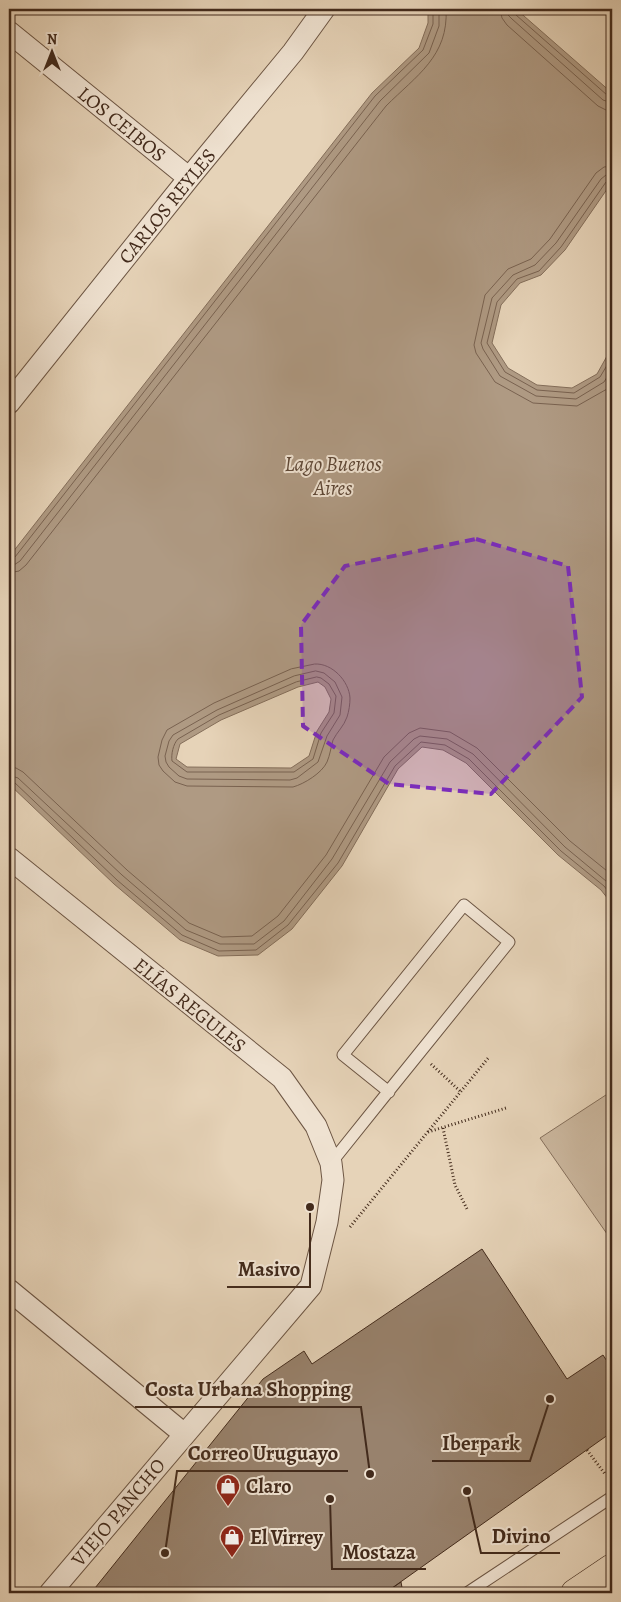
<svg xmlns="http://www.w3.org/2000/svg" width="621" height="1602" font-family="Alegreya,serif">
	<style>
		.green { fill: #cab69d; stroke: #86705c }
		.water { fill: #af9a83; stroke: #846e5a; fill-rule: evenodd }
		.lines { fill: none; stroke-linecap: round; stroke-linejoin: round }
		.shore { stroke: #796250; stroke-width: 1 }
		.building { fill: #98826d; stroke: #432b1c }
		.service-casing { stroke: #6c5543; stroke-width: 13 }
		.minor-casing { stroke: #6c5543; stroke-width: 23 }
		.primary-casing { stroke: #432b1c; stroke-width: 29 }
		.path { stroke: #432b1c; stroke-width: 3; stroke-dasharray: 1 2.5; stroke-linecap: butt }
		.service { stroke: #efe2d1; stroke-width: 11 }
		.minor { stroke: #efe2d1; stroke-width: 21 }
		.primary { stroke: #e6d3b8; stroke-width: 28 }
		.marked { fill: #7b2cbf; fill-opacity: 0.2; stroke: #7b2cbf; stroke-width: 4; stroke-dasharray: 10 6; stroke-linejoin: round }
		.labels { text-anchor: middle; stroke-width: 4; stroke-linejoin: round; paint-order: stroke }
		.street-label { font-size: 20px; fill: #432b1c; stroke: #efe2d1 }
		.poi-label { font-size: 20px; font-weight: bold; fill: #432b1c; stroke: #efe2d1; text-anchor: start }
		.water-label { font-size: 21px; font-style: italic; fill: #5e4736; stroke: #efe2d1 }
		.leader { fill: none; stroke: #432b1c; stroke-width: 2 }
		.callout-dot { fill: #432b1c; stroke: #efe2d1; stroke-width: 2 }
		.callout-label { font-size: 21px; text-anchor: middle; font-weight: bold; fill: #432b1c; stroke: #efe2d1; stroke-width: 4; stroke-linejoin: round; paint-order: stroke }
	</style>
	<rect width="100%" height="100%" fill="#e6d3b8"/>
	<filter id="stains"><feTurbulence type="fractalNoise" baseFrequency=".004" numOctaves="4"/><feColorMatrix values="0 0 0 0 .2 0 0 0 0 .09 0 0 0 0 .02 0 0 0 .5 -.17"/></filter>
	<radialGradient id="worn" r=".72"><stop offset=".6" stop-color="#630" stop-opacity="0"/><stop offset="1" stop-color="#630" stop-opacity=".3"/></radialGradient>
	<!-- green -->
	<path class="green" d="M612 1091V1241L540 1138Z"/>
	<!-- water -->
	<path class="water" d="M428 9H516L612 93V182L565 250 541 275 520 283 501 305 492 343 508 368 537 385 572 388 597 374 612 347V904L601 890 558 855 466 763 443 750 422 747 398 769 342 866 292 929 258 955 218 956 180 940 114 884 9 784V557L372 93 419 48 428 23ZM318 682 325 687 331 699 329 712 317 731 309 756 291 768 187 767 176 759 180 744 221 720 298 687Z"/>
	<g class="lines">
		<!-- shore -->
		<path class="shore" d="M500 9 502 18 507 25 598 106 606 110 612 111
			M507 9 508 15 512 19 603 100 612 103
			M514 9 516 15 607 95 612 97
			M612 166 604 167 596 173 550 239 531 259 508 269 485 295 474 345 476 353 495 382 533 403 577 406 607 389 612 384
			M612 174 606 175 601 179 556 243 535 265 513 275 492 298 481 343 483 349 500 376 536 396 576 399 604 382 612 369
			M612 180 606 182 561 247 539 271 517 279 497 302 487 343 505 372 537 390 574 393 600 377 612 357
			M9 559 15 557 375 96 423 50 433 24V9
			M9 565H14L20 561 380 101 429 53 439 26V9
			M9 573 19 571 26 565 386 106C416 76 449 56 446 9
			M315 664C332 663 349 681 350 698 350 704 349 711 347 717 344 726 337 732 333 740 331 747 330 755 327 762 322 773 304 784 293 787L187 786 175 782 163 771 159 765 158 757 162 740 167 730 214 703 291 669Z
			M316 671 324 673 335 682 342 697 340 715 327 736 318 762 297 778 290 780 187 779 179 776 169 767 166 762 165 756 169 741 173 735 217 710 294 676Z
			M317 677 321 678 329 684 336 696 334 713 321 733 313 759 294 772H187L172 761C171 755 173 744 178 739L219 715 296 682Z
			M9 767 16 768 23 772 127 870 189 923 222 937 252 936 278 916 326 855 384 757 409 733 420 728 450 732 477 748 570 841 612 875
			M9 775 18 778 122 875 186 930 220 944H254L284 921 332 859 390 762 414 739 420 736 447 739 473 754 565 847 612 886
			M9 781 14 782 117 880 182 935 219 951 256 950 288 925 338 863 395 766 421 742 445 745 469 759 561 851 604 886 612 896"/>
	</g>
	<!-- building -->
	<path class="building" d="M482 1249 567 1379 603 1355 612 1369V1432L385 1593H91L263 1379 304 1351 312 1364Z
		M401 1582 403 1593H385Z"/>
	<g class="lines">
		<!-- service casing -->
		<g class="service-casing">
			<path id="service" d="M331 1163C390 1089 450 1015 509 942L464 905 343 1055 389 1092
				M467 1593 612 1497"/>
		</g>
		<!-- minor casing -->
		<g class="minor-casing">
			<path id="minor" d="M9 32 189 178
				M9 403 189 178 293 52 324 9
				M9 858 282 1078 316 1126 331 1163 333 1180 327 1222 311 1286 50 1593
				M9 1290 184 1434"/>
		</g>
		<!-- primary casing -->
		<g class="primary-casing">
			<path id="primary" d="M575 1593 612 1568"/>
		</g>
		<!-- path -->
		<path class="path" d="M431 1064 461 1092
			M443 1128 455 1185 467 1209
			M428 1132 506 1108
			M350 1227 489 1057
			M587 1450 605 1474 612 1469"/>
		<!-- service -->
		<use href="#service" class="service"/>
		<!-- minor -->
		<use href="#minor" class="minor"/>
		<!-- primary -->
		<use href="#primary" class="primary"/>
	</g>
	<!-- marked area -->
	<path class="marked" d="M476 539 568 566 582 697 491 794 389 784 303 726 301 625 345 566Z"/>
	<!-- icons -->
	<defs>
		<g id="shop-pin" transform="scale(1.25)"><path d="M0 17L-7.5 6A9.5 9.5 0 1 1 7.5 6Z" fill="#8f2418" stroke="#efe2d1"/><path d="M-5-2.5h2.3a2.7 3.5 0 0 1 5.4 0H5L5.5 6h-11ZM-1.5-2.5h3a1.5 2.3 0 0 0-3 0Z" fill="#fff"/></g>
	</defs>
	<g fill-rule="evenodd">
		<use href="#shop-pin" x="228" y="1486"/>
		<use href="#shop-pin" x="232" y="1537"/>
	</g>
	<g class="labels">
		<!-- street labels -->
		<g class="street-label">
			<text transform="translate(122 124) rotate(39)" y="7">LOS CEIBOS</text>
			<text transform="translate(167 206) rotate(-51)" y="7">CARLOS REYLES</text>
			<text transform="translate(190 1005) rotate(39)" y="7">ELÍAS REGULES</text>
			<text transform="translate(118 1512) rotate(-50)" y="7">VIEJO PANCHO</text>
		</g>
		<!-- poi labels -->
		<g class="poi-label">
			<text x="246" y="1493">Claro</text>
			<text x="250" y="1544">El Virrey</text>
		</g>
		<!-- water labels -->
		<g class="water-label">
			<text x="333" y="471">Lago Buenos<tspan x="333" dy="24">Aires</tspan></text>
		</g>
	</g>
	<!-- callouts -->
	<path class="leader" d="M310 1207L310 1287H227M370 1474L361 1407H135M550 1399L530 1461H432M165 1553L177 1471H348M467 1491L481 1553H560M330 1499L332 1569H426"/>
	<g class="callout-dot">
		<circle cx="310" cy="1207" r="5"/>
		<circle cx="370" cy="1474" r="5"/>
		<circle cx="550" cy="1399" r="5"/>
		<circle cx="165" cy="1553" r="5"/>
		<circle cx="467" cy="1491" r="5"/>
		<circle cx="330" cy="1499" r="5"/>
	</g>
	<g class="callout-label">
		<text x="269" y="1276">Masivo</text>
		<text x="248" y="1396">Costa Urbana Shopping</text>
		<text x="481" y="1450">Iberpark</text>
		<text x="263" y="1460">Correo Uruguayo</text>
		<text x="521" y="1543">Divino</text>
		<text x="379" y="1559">Mostaza</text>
	</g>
	<!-- margin -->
	<rect width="621" height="1602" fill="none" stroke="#e6d3b8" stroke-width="30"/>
	<rect x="10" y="10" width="601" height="1582" fill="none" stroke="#432b1c" stroke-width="2.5"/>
	<rect x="15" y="15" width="591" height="1572" fill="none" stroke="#432b1c"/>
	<!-- north arrow -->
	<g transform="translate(52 52)" stroke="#efe2d1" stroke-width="4" paint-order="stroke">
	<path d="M0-4L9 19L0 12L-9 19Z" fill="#432b1c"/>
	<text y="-8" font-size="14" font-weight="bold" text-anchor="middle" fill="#432b1c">N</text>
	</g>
	<rect width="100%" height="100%" filter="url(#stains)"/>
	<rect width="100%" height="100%" fill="url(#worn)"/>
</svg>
